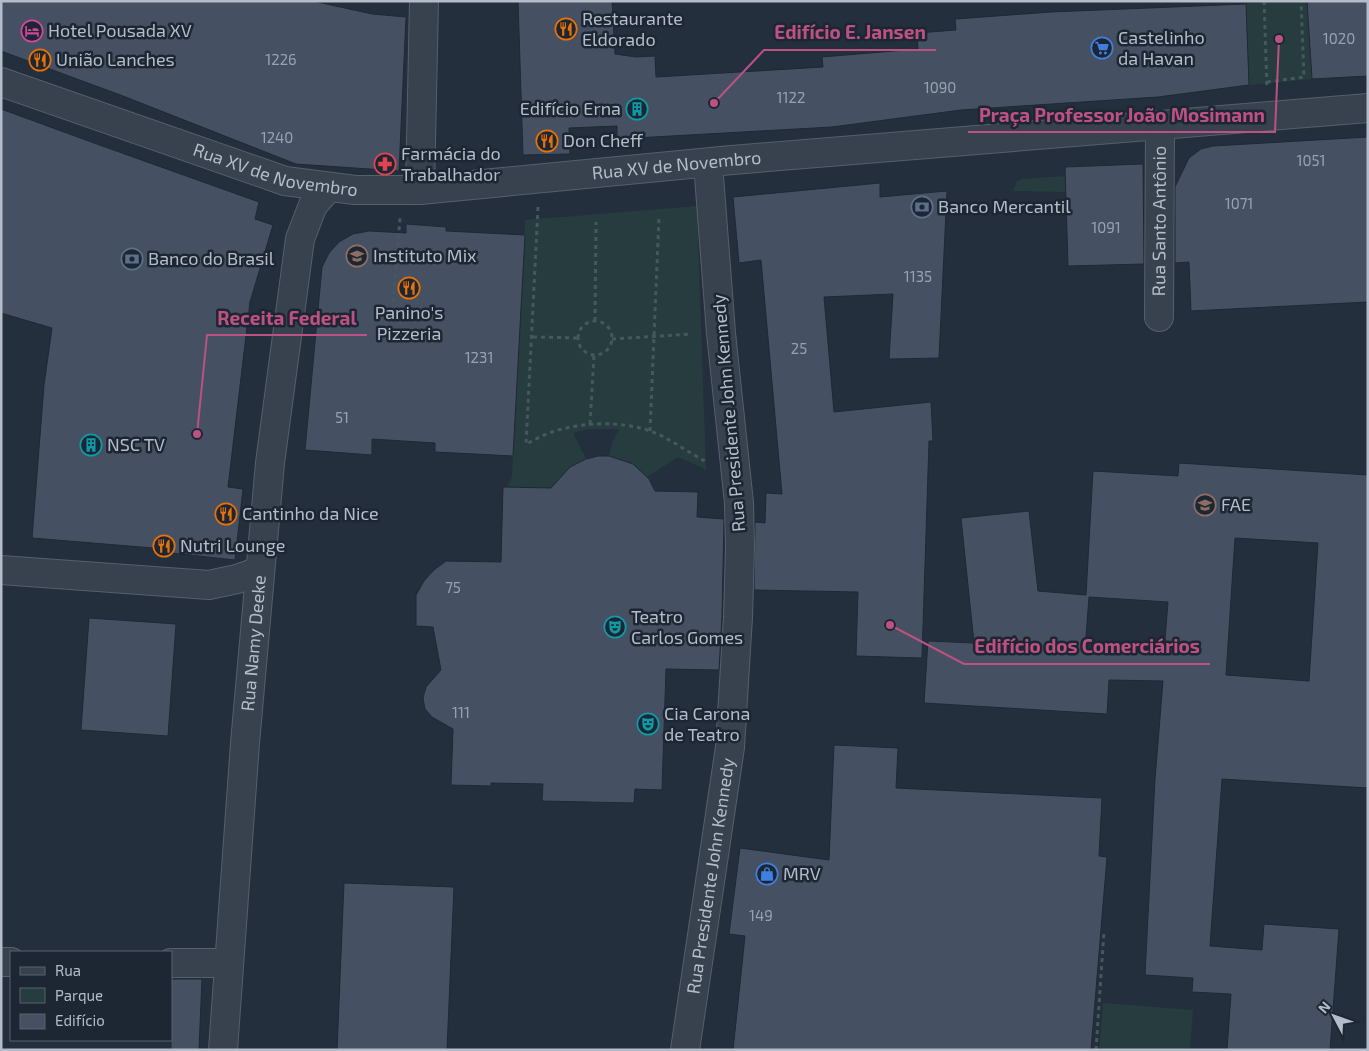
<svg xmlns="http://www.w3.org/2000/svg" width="1369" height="1051" font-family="'Exo 2',sans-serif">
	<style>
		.green { fill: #263c3f }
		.building { fill: #455162; stroke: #1f2835; fill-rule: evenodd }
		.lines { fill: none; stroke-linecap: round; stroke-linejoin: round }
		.minor-casing { stroke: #565f6c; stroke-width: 30 }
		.path { stroke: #44595c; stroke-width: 3; stroke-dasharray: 4 4; stroke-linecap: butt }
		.minor { stroke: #38414e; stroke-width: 28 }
		.labels { text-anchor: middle; stroke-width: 5; stroke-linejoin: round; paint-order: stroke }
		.number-label { font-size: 15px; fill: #98a1af }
		.poi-label { font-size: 18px; fill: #b4bcc9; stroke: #1d2633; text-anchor: start }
		.street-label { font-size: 18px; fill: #b4bcc9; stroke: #1d2633 }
		.leader { fill: none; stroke: #bd5182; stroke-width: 2 }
		.callout-dot { fill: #bd5182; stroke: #1d2633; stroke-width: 2 }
		.callout-label { font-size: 19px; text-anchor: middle; font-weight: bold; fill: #bd5182; stroke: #1d2633; stroke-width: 5; stroke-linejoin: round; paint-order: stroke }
	</style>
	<rect width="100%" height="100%" fill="#242f3e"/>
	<!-- green -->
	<path class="green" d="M1283 1H1307L1312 79 1242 86 1249 82V75L1246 8 1239 4Z
		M1065 176 1066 192 1013 191 1017 181 1022 179Z
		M697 206 706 471 703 468 678 457 647 477 633 464 609 456 612 443 619 429H589L573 433 586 459 570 467 554 488 507 487 512 477 525 220Z
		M1103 1003 1193 1010 1190 1050H1099Z"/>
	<!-- building -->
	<path class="building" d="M1 1H313L372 14 406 17 399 171 296 164 123 96 1 51Z
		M518 1H612L615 54 636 57 655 56 656 77 823 67 822 57 918 49 917 33 956 30 955 19 1051 12 1246 4 1249 85 1158 97 961 110 832 127 617 139V126L569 128 570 154 523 155Z
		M1307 1H1368V76L1312 79Z
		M1 109 94 143 259 202 255 219 273 225 250 302 228 487 243 489 235 560 153 551V548L32 538 44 385 52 328 1 313Z
		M1368 137V302L1191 311 1189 262 1175 263V187L1189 158 1201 149 1213 146Z
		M1143 164 1144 264 1068 266 1065 167Z
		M880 183V197L947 191 939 358 889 359 893 294 824 297 834 412 931 402 933 441H929L922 658 856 656 858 592 754 590 755 522 765 523 766 493 782 494 761 260 739 263 733 197Z
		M406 224 446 227V231L525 235 513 456 435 452V443L372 439V455L305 450 322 267 329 253 339 242 353 234 369 231 406 233Z
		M598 456H609L633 464 649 479 655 491 698 492 697 517 724 519 722 616 719 670 666 669 662 790 635 789 634 803 542 801 543 784 491 783V786L451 785 453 729 432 717 425 709 423 698 426 687 441 670 433 627 416 626V595L424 581 434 570 446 561 501 562 503 487 551 488 570 467 586 459Z
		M1179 463 1368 475V788L1222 779 1210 946 1262 950 1264 924 1339 929 1330 1050H1227L1231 994 1192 992 1193 978 1145 975 1155 779 1163 681 1109 680 1107 714 924 703 928 641 974 643 961 518 1029 511 1038 591 1086 595 1093 471 1178 476ZM1235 538 1318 543 1309 681 1226 675ZM1089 597 1168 602 1164 652H1144L1143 653 1085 650Z
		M89 618 176 624 168 736 81 730Z
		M834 745 898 748 896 788 1102 798 1099 856 1107 857 1091 1050H733L745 936 729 934 740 848 829 860Z
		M344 883 454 887 447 1050H337Z
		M171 979H202L199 1050H171Z"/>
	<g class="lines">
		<!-- minor casing -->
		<g class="minor-casing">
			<g id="minor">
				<path id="s1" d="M1 82 285 181 355 190H420L732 160 1368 108"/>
				<path d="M420 190 424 1"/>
				<path id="s2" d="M1159 317 1160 125"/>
				<path d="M1 570 209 585 237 579 260 571"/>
				<path d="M1 962H11"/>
				<path d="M171 963H229"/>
				<path id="s3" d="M223 1050 245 743 270 463 300 239 313 205 329 187"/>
				<path id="s4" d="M685 1050 730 747 738 617 740 548 739 503 721 333 708 163"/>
			</g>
		</g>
		<!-- path -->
		<path class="path" d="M1264 1 1267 88
			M1267 82 1304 77 1301 1
			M538 207 526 444C536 439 547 433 558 430 588 422 621 421 650 431 670 438 687 452 705 461
			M393 302 400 218
			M595 321 596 222
			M578 338a17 17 0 1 1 34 0a17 17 0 1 1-34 0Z
			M533 337 578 338
			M612 339 691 334
			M590 424 594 355
			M650 431 659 217
			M1096 1050 1104 931"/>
		<!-- minor -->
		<use href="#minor" class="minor"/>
	</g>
	<!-- icons -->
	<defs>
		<g id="restaurant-ring" transform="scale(1.125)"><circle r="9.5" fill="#1d2633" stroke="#e8710a" stroke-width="1.5"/><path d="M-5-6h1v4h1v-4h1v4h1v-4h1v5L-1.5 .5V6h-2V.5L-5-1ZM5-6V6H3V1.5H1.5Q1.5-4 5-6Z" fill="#e8710a"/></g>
		<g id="hotel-ring" transform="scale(1.125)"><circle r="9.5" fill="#1d2633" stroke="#d1479c" stroke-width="1.5"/><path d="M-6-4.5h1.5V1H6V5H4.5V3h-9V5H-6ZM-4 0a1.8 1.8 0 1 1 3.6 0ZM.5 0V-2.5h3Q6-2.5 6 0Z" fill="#d1479c"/></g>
		<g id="supermarket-ring" transform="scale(1.125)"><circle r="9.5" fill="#1d2633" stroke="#3f7fe0" stroke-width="1.5"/><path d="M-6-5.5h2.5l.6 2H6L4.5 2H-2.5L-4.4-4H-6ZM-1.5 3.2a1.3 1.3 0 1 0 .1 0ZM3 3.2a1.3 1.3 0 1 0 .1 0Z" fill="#3f7fe0"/></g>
		<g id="building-ring" transform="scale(1.125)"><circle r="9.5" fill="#1d2633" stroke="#0f9aa8" stroke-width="1.5"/><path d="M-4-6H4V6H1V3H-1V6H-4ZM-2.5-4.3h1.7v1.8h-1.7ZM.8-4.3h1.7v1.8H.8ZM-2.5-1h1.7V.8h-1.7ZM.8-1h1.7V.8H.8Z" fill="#0f9aa8"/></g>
		<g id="pharmacy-ring" transform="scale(1.125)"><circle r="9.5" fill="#1d2633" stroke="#e0444e" stroke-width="1.5"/><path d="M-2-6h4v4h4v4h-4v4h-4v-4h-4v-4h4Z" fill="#e0444e"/></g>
		<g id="bank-ring" transform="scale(1.125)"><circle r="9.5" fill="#1d2633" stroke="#5c6f8a" stroke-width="1.5"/><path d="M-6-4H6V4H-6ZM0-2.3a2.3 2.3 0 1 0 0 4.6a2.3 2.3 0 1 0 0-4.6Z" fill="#5c6f8a"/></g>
		<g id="university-ring" transform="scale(1.125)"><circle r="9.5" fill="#1d2633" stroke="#8d6e63" stroke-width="1.5"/><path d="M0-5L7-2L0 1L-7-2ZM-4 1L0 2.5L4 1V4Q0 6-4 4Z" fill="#8d6e63"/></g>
		<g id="theatre-ring" transform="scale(1.125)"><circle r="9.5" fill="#1d2633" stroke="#0f9aa8" stroke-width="1.5"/><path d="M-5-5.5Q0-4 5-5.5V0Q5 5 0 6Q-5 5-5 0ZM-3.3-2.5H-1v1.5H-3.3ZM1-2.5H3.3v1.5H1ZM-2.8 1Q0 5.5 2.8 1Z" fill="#0f9aa8"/></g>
		<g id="shop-ring" transform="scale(1.125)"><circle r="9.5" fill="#1d2633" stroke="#3f7fe0" stroke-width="1.5"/><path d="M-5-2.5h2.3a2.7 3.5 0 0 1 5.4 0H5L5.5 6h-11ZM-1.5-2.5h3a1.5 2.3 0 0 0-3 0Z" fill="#3f7fe0"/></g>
	</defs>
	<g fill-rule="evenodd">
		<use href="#restaurant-ring" x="566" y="29"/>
		<use href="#hotel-ring" x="32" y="31"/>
		<use href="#supermarket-ring" x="1102" y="48"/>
		<use href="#restaurant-ring" x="40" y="60"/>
		<use href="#building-ring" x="637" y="109"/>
		<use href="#restaurant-ring" x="547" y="141"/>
		<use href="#pharmacy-ring" x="385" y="164"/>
		<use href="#bank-ring" x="922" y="207"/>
		<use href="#university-ring" x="357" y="256"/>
		<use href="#bank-ring" x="132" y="259"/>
		<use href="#restaurant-ring" x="409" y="288"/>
		<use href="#building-ring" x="91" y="445"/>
		<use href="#university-ring" x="1205" y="505"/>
		<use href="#restaurant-ring" x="226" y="514"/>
		<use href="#restaurant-ring" x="164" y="546"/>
		<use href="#theatre-ring" x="615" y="627"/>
		<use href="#theatre-ring" x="648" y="724"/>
		<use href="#shop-ring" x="767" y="874"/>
	</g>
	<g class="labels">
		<!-- number labels -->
		<g class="number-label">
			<text x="1339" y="44">1020</text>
			<text x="281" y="65">1226</text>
			<text x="940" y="93">1090</text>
			<text x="791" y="103">1122</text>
			<text x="277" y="143">1240</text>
			<text x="1311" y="166">1051</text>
			<text x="1239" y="209">1071</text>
			<text x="1106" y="233">1091</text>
			<text x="918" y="282">1135</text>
			<text x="799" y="354">25</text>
			<text x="479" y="363">1231</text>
			<text x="342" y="423">51</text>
			<text x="453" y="593">75</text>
			<text x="461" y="718">111</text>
			<text x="761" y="921">149</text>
		</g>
		<!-- poi labels -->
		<g class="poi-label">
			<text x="582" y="25">Restaurante<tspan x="582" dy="21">Eldorado</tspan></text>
			<text x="48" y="37">Hotel Pousada XV</text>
			<text x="1118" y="44">Castelinho<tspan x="1118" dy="21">da Havan</tspan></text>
			<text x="56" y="66">União Lanches</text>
			<text x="621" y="115" text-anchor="end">Edifício Erna</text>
			<text x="563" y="147">Don Cheff</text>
			<text x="401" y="160">Farmácia do<tspan x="401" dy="21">Trabalhador</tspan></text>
			<text x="938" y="213">Banco Mercantil</text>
			<text x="373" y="262">Instituto Mix</text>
			<text x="148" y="265">Banco do Brasil</text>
			<text x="409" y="319" text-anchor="middle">Panino's<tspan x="409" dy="21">Pizzeria</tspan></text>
			<text x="107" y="451">NSC TV</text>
			<text x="1221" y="511">FAE</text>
			<text x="242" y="520">Cantinho da Nice</text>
			<text x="180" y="552">Nutri Lounge</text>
			<text x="631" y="623">Teatro<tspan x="631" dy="21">Carlos Gomes</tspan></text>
			<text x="664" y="720">Cia Carona<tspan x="664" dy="21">de Teatro</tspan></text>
			<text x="783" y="880">MRV</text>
		</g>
		<!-- street labels -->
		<g class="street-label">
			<text dy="6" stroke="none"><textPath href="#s1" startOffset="694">Rua XV de Novembro</textPath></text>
			<text dy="6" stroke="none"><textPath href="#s1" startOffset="289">Rua XV de Novembro</textPath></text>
			<text dy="6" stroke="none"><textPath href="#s2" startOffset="96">Rua Santo Antônio</textPath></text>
			<text transform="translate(729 413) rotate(-95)" y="6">Rua Presidente John Kennedy</text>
			<text dy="6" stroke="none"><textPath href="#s3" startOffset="408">Rua Namy Deeke</textPath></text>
			<text dy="6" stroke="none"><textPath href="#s4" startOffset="176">Rua Presidente John Kennedy</textPath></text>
		</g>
	</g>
	<!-- callouts -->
	<path class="leader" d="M714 103L764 50H936M1279 39L1275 132H968M197 434L207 335H367M890 625L964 664H1210"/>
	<g class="callout-dot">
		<circle cx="714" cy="103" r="5"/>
		<circle cx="1279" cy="39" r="5"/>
		<circle cx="197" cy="434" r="5"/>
		<circle cx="890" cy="625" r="5"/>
	</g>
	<g class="callout-label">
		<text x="850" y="39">Edifício E. Jansen</text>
		<text x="1122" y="122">Praça Professor João Mosimann</text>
		<text x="287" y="325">Receita Federal</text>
		<text x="1087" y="653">Edifício dos Comerciários</text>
	</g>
	<!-- border -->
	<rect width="1369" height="1051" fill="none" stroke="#b4bcc9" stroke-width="5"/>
	<!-- legend -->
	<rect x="10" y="951" width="162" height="90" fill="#1d2633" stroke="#59626f"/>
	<rect x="20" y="967" width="25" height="8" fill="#38414e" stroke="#59626f"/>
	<text x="55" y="976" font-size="15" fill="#b4bcc9">Rua</text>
	<rect x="20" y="988" width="25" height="15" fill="#263c3f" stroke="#59626f"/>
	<text x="55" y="1001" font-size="15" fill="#b4bcc9">Parque</text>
	<rect x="20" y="1014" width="25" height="15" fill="#455162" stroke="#59626f"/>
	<text x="55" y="1026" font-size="15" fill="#b4bcc9">Edifício</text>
	<!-- north arrow -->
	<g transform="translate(1334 1016) rotate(311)" stroke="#1d2633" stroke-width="4" paint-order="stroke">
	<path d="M0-4L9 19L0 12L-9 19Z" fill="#b4bcc9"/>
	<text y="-8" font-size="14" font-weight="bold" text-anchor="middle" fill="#b4bcc9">N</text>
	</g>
</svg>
